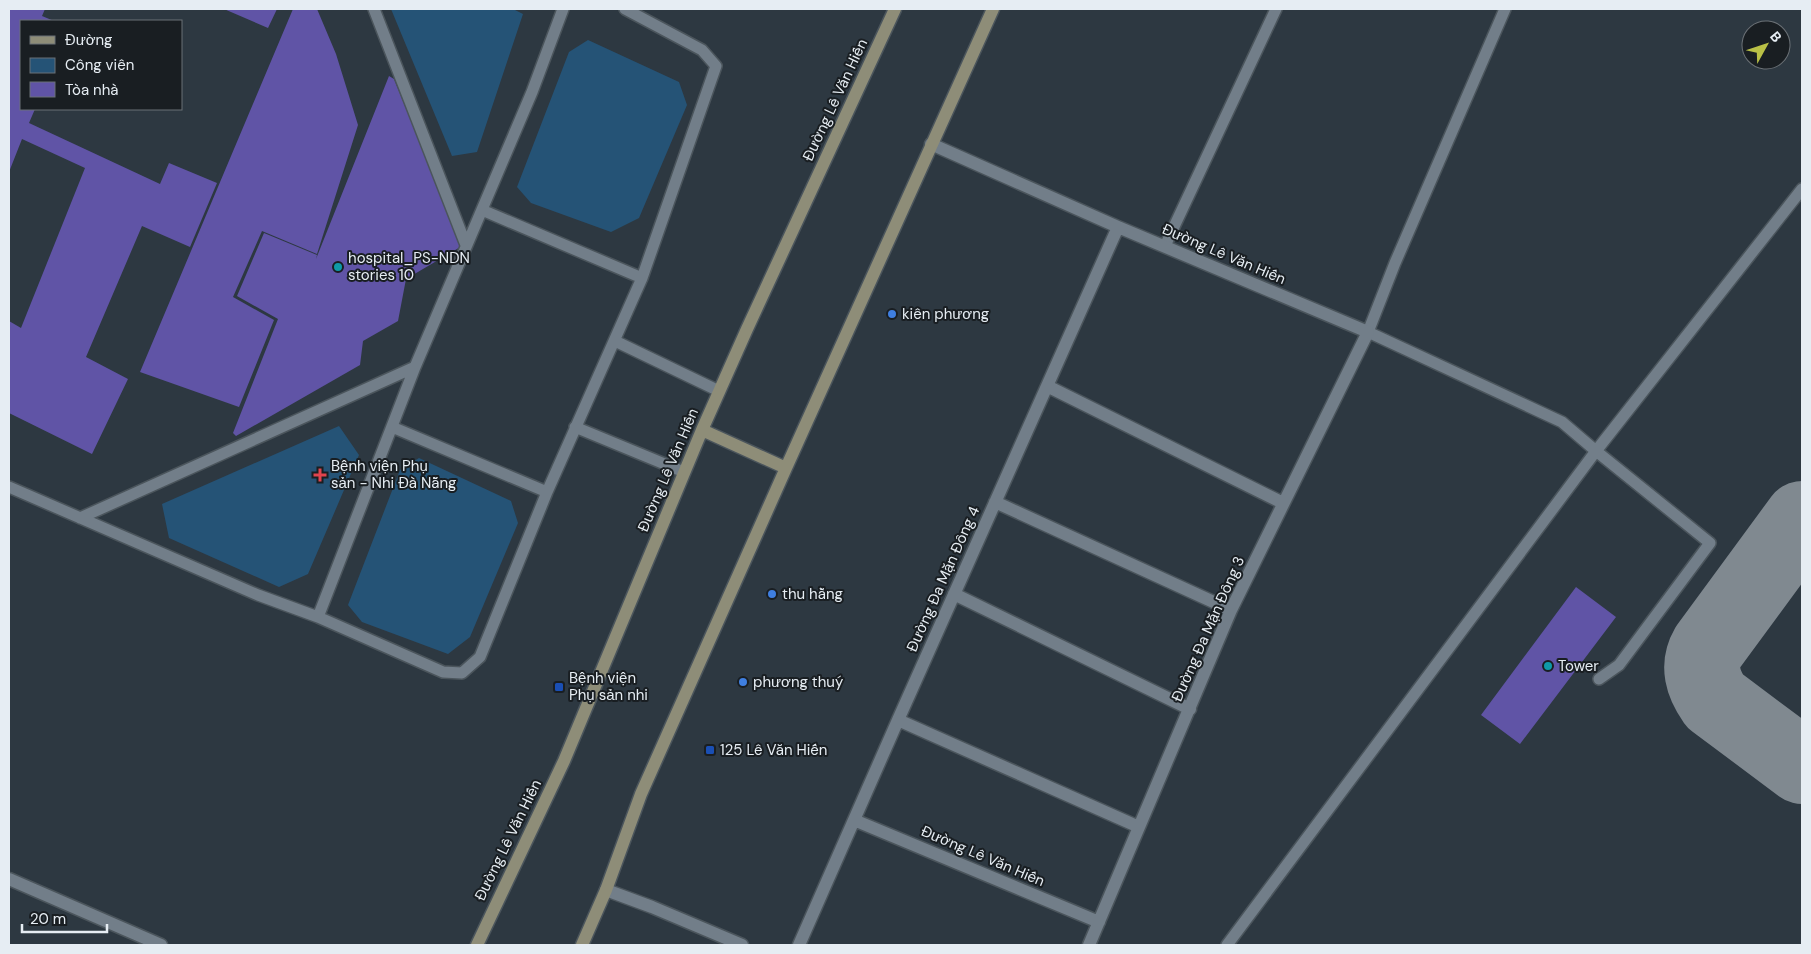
<svg xmlns="http://www.w3.org/2000/svg" width="1811" height="954" font-family="'DM Sans',sans-serif">
	<style>
		.green { fill: #255376 }
		.lines { fill: none; stroke-linecap: round; stroke-linejoin: round }
		.taxiway { stroke: #808990; stroke-width: 76 }
		.building { fill: #6054a6 }
		.lane-casing { stroke: #4b555c; stroke-width: 14 }
		.street-casing { stroke: #4b555c; stroke-width: 15 }
		.secondary-casing { stroke: #4b555c; stroke-width: 15 }
		.lane { stroke: #727e89; stroke-width: 11 }
		.street { stroke: #727e89; stroke-width: 12 }
		.secondary { stroke: #8e8d78; stroke-width: 12 }
		.culture-dot { fill: #0f9aa8; stroke: #191e22; stroke-width: 2 }
		.shop-dot { fill: #3f7fe0; stroke: #191e22; stroke-width: 2 }
		.health-dot { fill: #e0444e; stroke: #191e22; stroke-width: 2 }
		.transit-dot { fill: #1a4fb4; stroke: #191e22; stroke-width: 2 }
		.labels { text-anchor: middle; stroke-width: 4; stroke-linejoin: round; paint-order: stroke }
		.street-label { font-size: 15px; fill: #e6edf3; stroke: #191e22 }
		.poi-label { font-size: 15px; fill: #e6edf3; stroke: #191e22; text-anchor: start }
	</style>
	<rect width="100%" height="100%" fill="#2d3841"/>
	<!-- green -->
	<path class="green" d="M391 9H513L523 14 477 152 452 156Z
		M588 40 679 82 687 105 639 218 611 232 531 203 517 187 569 52Z
		M339 426 359 455 308 574 279 587 169 538 162 504Z
		M419 458 511 501 518 523 470 637 448 654 362 622 348 605 400 470Z"/>
	<g class="lines">
		<!-- taxiway -->
		<path class="taxiway" d="M1802 519 1708 647C1697 666 1703 684 1715 701L1802 766"/>
	</g>
	<!-- building -->
	<path class="building" d="M10 9H45L42 16 54 21H21V109H35L29 123 160 184 169 163 217 183 190 247 142 226 86 357 128 379 92 454 9 413V321L21 328 85 168 22 139 9 172V13Z
		M224 9H277L268 28Z
		M293 9H317L336 54 358 125 317 254 262 231 233 297 274 320 239 407 140 372Z
		M389 76 394 79 462 246 406 279 398 321 363 341 360 365 236 436 233 433 278 319 237 296 264 233 317 255 316 259Z
		M1576 587 1616 617 1520 744 1481 715Z"/>
	<g class="lines">
		<!-- lane casing -->
		<g class="lane-casing">
			<path id="lane" d="M374 9 466 245
				M1505 9 1395 263 1368 332 1562 422 1596 451 1710 543 1619 665 1599 679
				M482 210 642 278
				M1165 246 1276 9
				M615 341 719 391
				M392 427 547 492
				M575 427 684 472
				M9 487 258 595 318 617 443 672 462 673 480 657 547 492 642 278 716 66 702 50 625 9
				M80 518 415 367
				M318 617 415 367 532 92 563 9
				M1227 945 1596 451 1802 189"/>
		</g>
		<!-- street casing -->
		<g class="street-casing">
			<path id="street" d="M931 144 1118 227 1368 332 1231 610 1089 945
				M1047 386 1283 503
				M995 502 1231 610
				M954 594 1190 709
				M898 720 1139 827
				M854 820 1099 922
				M9 879 161 945
				M606 890 652 907 742 945
				M799 945 898 720 1118 227"/>
		</g>
		<!-- secondary casing -->
		<g class="secondary-casing">
			<path id="secondary" d="M702 430 786 468
				M477 945 564 761 702 430 747 329 895 9
				M582 945 606 890 641 794 786 468 993 9"/>
		</g>
		<!-- lane -->
		<use href="#lane" class="lane"/>
		<!-- street -->
		<use href="#street" class="street"/>
		<!-- secondary -->
		<use href="#secondary" class="secondary"/>
	</g>
	<!-- markers -->
	<g class="culture-dot">
		<circle cx="338" cy="267" r="5"/>
		<circle cx="1548" cy="666" r="5"/>
	</g>
	<g class="shop-dot">
		<circle cx="892" cy="314" r="5"/>
		<circle cx="772" cy="594" r="5"/>
		<circle cx="743" cy="682" r="5"/>
	</g>
	<path class="health-dot" d="M317.5 467.5h5v5h5v5h-5v5h-5v-5h-5v-5h5z"/>
	<g class="transit-dot">
		<rect x="554" y="682" width="10" height="10" rx="2.5"/>
		<rect x="705" y="745" width="10" height="10" rx="2.5"/>
	</g>
	<g class="labels">
		<!-- street labels -->
		<g class="street-label">
			<text transform="translate(835 100) rotate(-65)" y="5">Đường Lê Văn Hiến</text>
			<text transform="translate(1224 254) rotate(23)" y="5">Đường Lê Văn Hiến</text>
			<text transform="translate(668 470) rotate(-67)" y="5">Đường Lê Văn Hiến</text>
			<text transform="translate(943 579) rotate(-66)" y="5">Đường Đa Mặn Đông 4</text>
			<text transform="translate(1208 629) rotate(-66)" y="5">Đường Đa Mặn Đông 3</text>
			<text transform="translate(508 840) rotate(-64)" y="5">Đường Lê Văn Hiến</text>
			<text transform="translate(983 856) rotate(23)" y="5">Đường Lê Văn Hiến</text>
		</g>
		<!-- poi labels -->
		<g class="poi-label">
			<text x="348" y="263">hospital_PS-NDN<tspan x="348" dy="17">stories 10</tspan></text>
			<text x="902" y="319">kiên phương</text>
			<text x="331" y="471">Bệnh viện Phụ<tspan x="331" dy="17">sản - Nhi Đà Nẵng</tspan></text>
			<text x="782" y="599">thu hằng</text>
			<text x="1558" y="671">Tower</text>
			<text x="569" y="683">Bệnh viện<tspan x="569" dy="17">Phụ sản nhi</tspan></text>
			<text x="753" y="687">phương thuý</text>
			<text x="720" y="755">125 Lê Văn Hiến</text>
		</g>
	</g>
	<!-- border -->
	<rect width="1811" height="954" fill="none" stroke="#e6edf3" stroke-width="20"/>
	<!-- legend -->
	<rect x="20" y="20" width="162" height="90" fill="#191e22" stroke="#6b7176"/>
	<rect x="30" y="36" width="25" height="8" fill="#8e8d78" stroke="#6b7176"/>
	<text x="65" y="45" font-size="15" fill="#e6edf3">Đường</text>
	<rect x="30" y="58" width="25" height="15" fill="#255376" stroke="#6b7176"/>
	<text x="65" y="70" font-size="15" fill="#e6edf3">Công viên</text>
	<rect x="30" y="82" width="25" height="15" fill="#6054a6" stroke="#6b7176"/>
	<text x="65" y="95" font-size="15" fill="#e6edf3">Tòa nhà</text>
	<!-- north arrow -->
	<g transform="translate(1766 45) rotate(50)"><circle r="24" fill="#191e22" stroke="#6b7176"/>
	<path d="M0-4L9 19L0 12L-9 19Z" fill="#b9c046"/>
	<text y="-8" font-size="14" font-weight="bold" text-anchor="middle" fill="#e6edf3">B</text>
	</g>
	<!-- scale -->
	<path d="M22 924v8h85v-8" fill="none" stroke="#e6edf3" stroke-width="2.5"/>
	<text x="30" y="924" font-size="15" fill="#e6edf3" stroke="#191e22" stroke-width="4" paint-order="stroke">20 m</text>
</svg>
